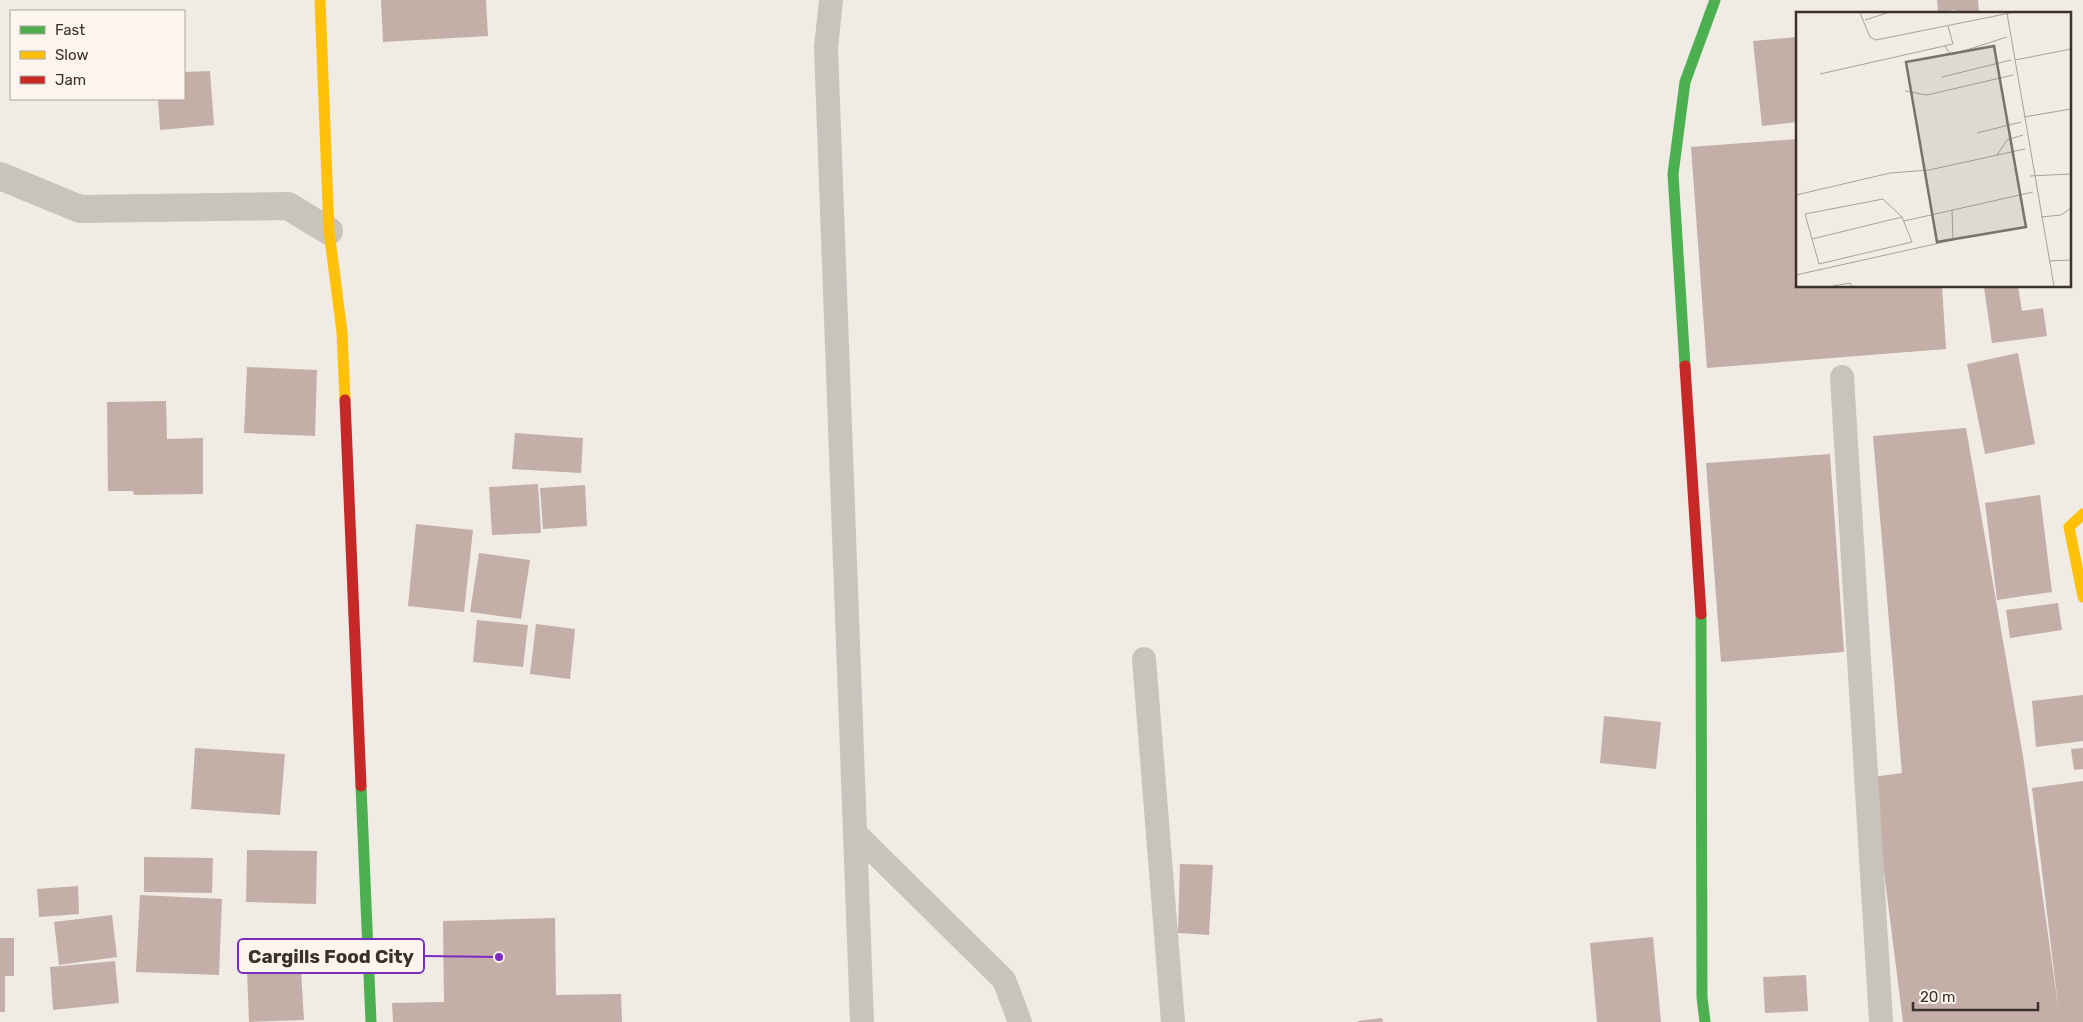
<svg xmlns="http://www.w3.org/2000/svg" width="2083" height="1022" font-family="Rubik,sans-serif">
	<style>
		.building { fill: #c3afa7 }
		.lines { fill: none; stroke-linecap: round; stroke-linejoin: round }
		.lane { stroke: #c9c3be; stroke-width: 24 }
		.street { stroke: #c9c3be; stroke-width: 28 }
		.fast { stroke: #4caf50; stroke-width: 11 }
		.slow { stroke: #ffc107; stroke-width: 11 }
		.jam { stroke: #c62828; stroke-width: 11 }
		.inset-road { fill: none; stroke: #a8a09b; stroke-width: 1 }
		.view { fill: #7a716c; fill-opacity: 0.15; stroke: #7a716c; stroke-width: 2.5 }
		.inset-edge { fill: none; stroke: #3b302b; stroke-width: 2.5 }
		.leader { fill: none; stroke: #7b2cbf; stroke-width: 2 }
		.callout-dot { fill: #7b2cbf; stroke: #fbf5ee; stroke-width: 2 }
		.callout { fill: #fbf5ee; stroke: #7b2cbf; stroke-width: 2 }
		.callout-label { font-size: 19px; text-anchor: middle; font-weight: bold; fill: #3b302b }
	</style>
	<rect width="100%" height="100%" fill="#f0ebe5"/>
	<!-- building -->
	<path class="building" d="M381 0H486L488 36 383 42Z
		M1937 0H1978L1979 14H1957L1956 10 1938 12Z
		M1797 37V122L1762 126 1753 41Z
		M210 71 214 125 160 130 158 99H184V72Z
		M1797 139V286H1942L1946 349 1707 368 1691 147Z
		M2018 286 2022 311 2043 308 2047 336 1992 343 1984 287Z
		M2018 353 2035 444 1985 454 1967 364Z
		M247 367 317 370 315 436 244 433Z
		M166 401 167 439 203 438V494L134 495 133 491H108L107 402Z
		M1966 428 2023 756 2059 1013 2032 788 2083 781V1022H1903L1872 777 1902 773 1873 436Z
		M515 433 583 438 581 473 512 469Z
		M1830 454 1844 652 1721 662 1706 463Z
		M538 484 541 533 492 535 489 487Z
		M585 485 587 526 543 529 540 488Z
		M2040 495 2052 592 1997 600 1985 503Z
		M416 524 473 530 464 612 408 606Z
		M479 553 530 560 521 619 470 612Z
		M2058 603 2062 630 2010 638 2006 610Z
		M477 620 528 625 523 667 473 662Z
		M536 624 575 629 570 679 530 674Z
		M2083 695V741L2036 747 2032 701Z
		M1604 716 1661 722 1656 769 1600 763Z
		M195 748 285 754 280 815 191 809Z
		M2083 748V769L2074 770 2071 749Z
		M247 850 317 851 316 904 246 902Z
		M144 857 213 858 212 893 144 892Z
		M1180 864 1213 865 1209 935 1178 933Z
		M78 886 79 914 39 917 37 889Z
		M140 895 222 899 219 975 136 972Z
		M112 915 117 957 59 965 54 922Z
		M555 918 556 995 621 994 622 1022H393L392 1003 444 1002 443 921Z
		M1653 937 1661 1022H1597L1590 943Z
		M0 938H14V976H5V1012H0Z
		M115 961 119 1003 53 1010 50 967Z
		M301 970 304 1020 249 1022 247 972Z
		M1806 975 1808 1011 1765 1013 1763 977Z
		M1382 1018 1383 1022H1358V1021Z"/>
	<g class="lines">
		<!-- lane -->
		<path class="lane" d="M831 0 826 48 862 1022
			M1842 377 1881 1022
			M1144 659 1173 1022
			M856 834 1004 980 1020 1022"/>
		<!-- street -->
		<path class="street" d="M0 176 80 209 288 206 329 231"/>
		<!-- fast -->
		<path class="fast" d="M1685 366 1673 174 1685 82 1715 0
			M1701 614 1702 997 1705 1022
			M361 786 371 1022"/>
		<!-- slow -->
		<path class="slow" d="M320 0 329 231 342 332 345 400
			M2083 514 2069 527 2083 597"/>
		<!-- jam -->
		<path class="jam" d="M1685 366 1701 614
			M345 400 361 786"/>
	</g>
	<!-- overview -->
	<g transform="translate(1796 12)">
		<rect width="275" height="275" fill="#f0ebe5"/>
		<path class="inset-road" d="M64 1 74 25 80 28 214 1M211 1 258 274M69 8 91 1M149 34 155 43 211 25M219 48 275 37M24 62 157 32 152 14M146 65 215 48M109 79 131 83 217 63M228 105 275 97M181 121 225 110M201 143 211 128 227 123M234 164 275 162M0 183 94 161 133 158 229 137M87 187 106 205 116 230 23 252 9 202ZM245 205 265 203 275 196M108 209 237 180M16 227 106 205M253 249 275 248M0 263 157 228 156 198M37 274 54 271 56 274"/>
		<path class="view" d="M198 34 230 215 141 230 110 50Z"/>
		<rect width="275" height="275" class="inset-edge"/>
	</g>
	<!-- callouts -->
	<path class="leader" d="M499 957L424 956"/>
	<circle class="callout-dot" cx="499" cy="957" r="5"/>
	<rect class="callout" x="238" y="939" width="186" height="34" rx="5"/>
	<g class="callout-label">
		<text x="331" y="963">Cargills Food City</text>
	</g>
	<!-- legend -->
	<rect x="10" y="10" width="175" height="90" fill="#fbf5ee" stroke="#aea6a0"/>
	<rect x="20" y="26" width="25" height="8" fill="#4caf50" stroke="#aea6a0"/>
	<text x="55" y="35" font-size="15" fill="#3b302b">Fast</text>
	<rect x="20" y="51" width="25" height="8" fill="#ffc107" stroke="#aea6a0"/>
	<text x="55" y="60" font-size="15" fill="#3b302b">Slow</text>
	<rect x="20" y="76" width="25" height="8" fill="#c62828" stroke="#aea6a0"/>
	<text x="55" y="85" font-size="15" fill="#3b302b">Jam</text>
	<!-- scale -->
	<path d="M1913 1002v8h125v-8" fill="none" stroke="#3b302b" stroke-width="2.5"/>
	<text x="1920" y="1002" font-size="15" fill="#3b302b" stroke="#fbf5ee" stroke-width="4" paint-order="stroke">20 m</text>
</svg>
